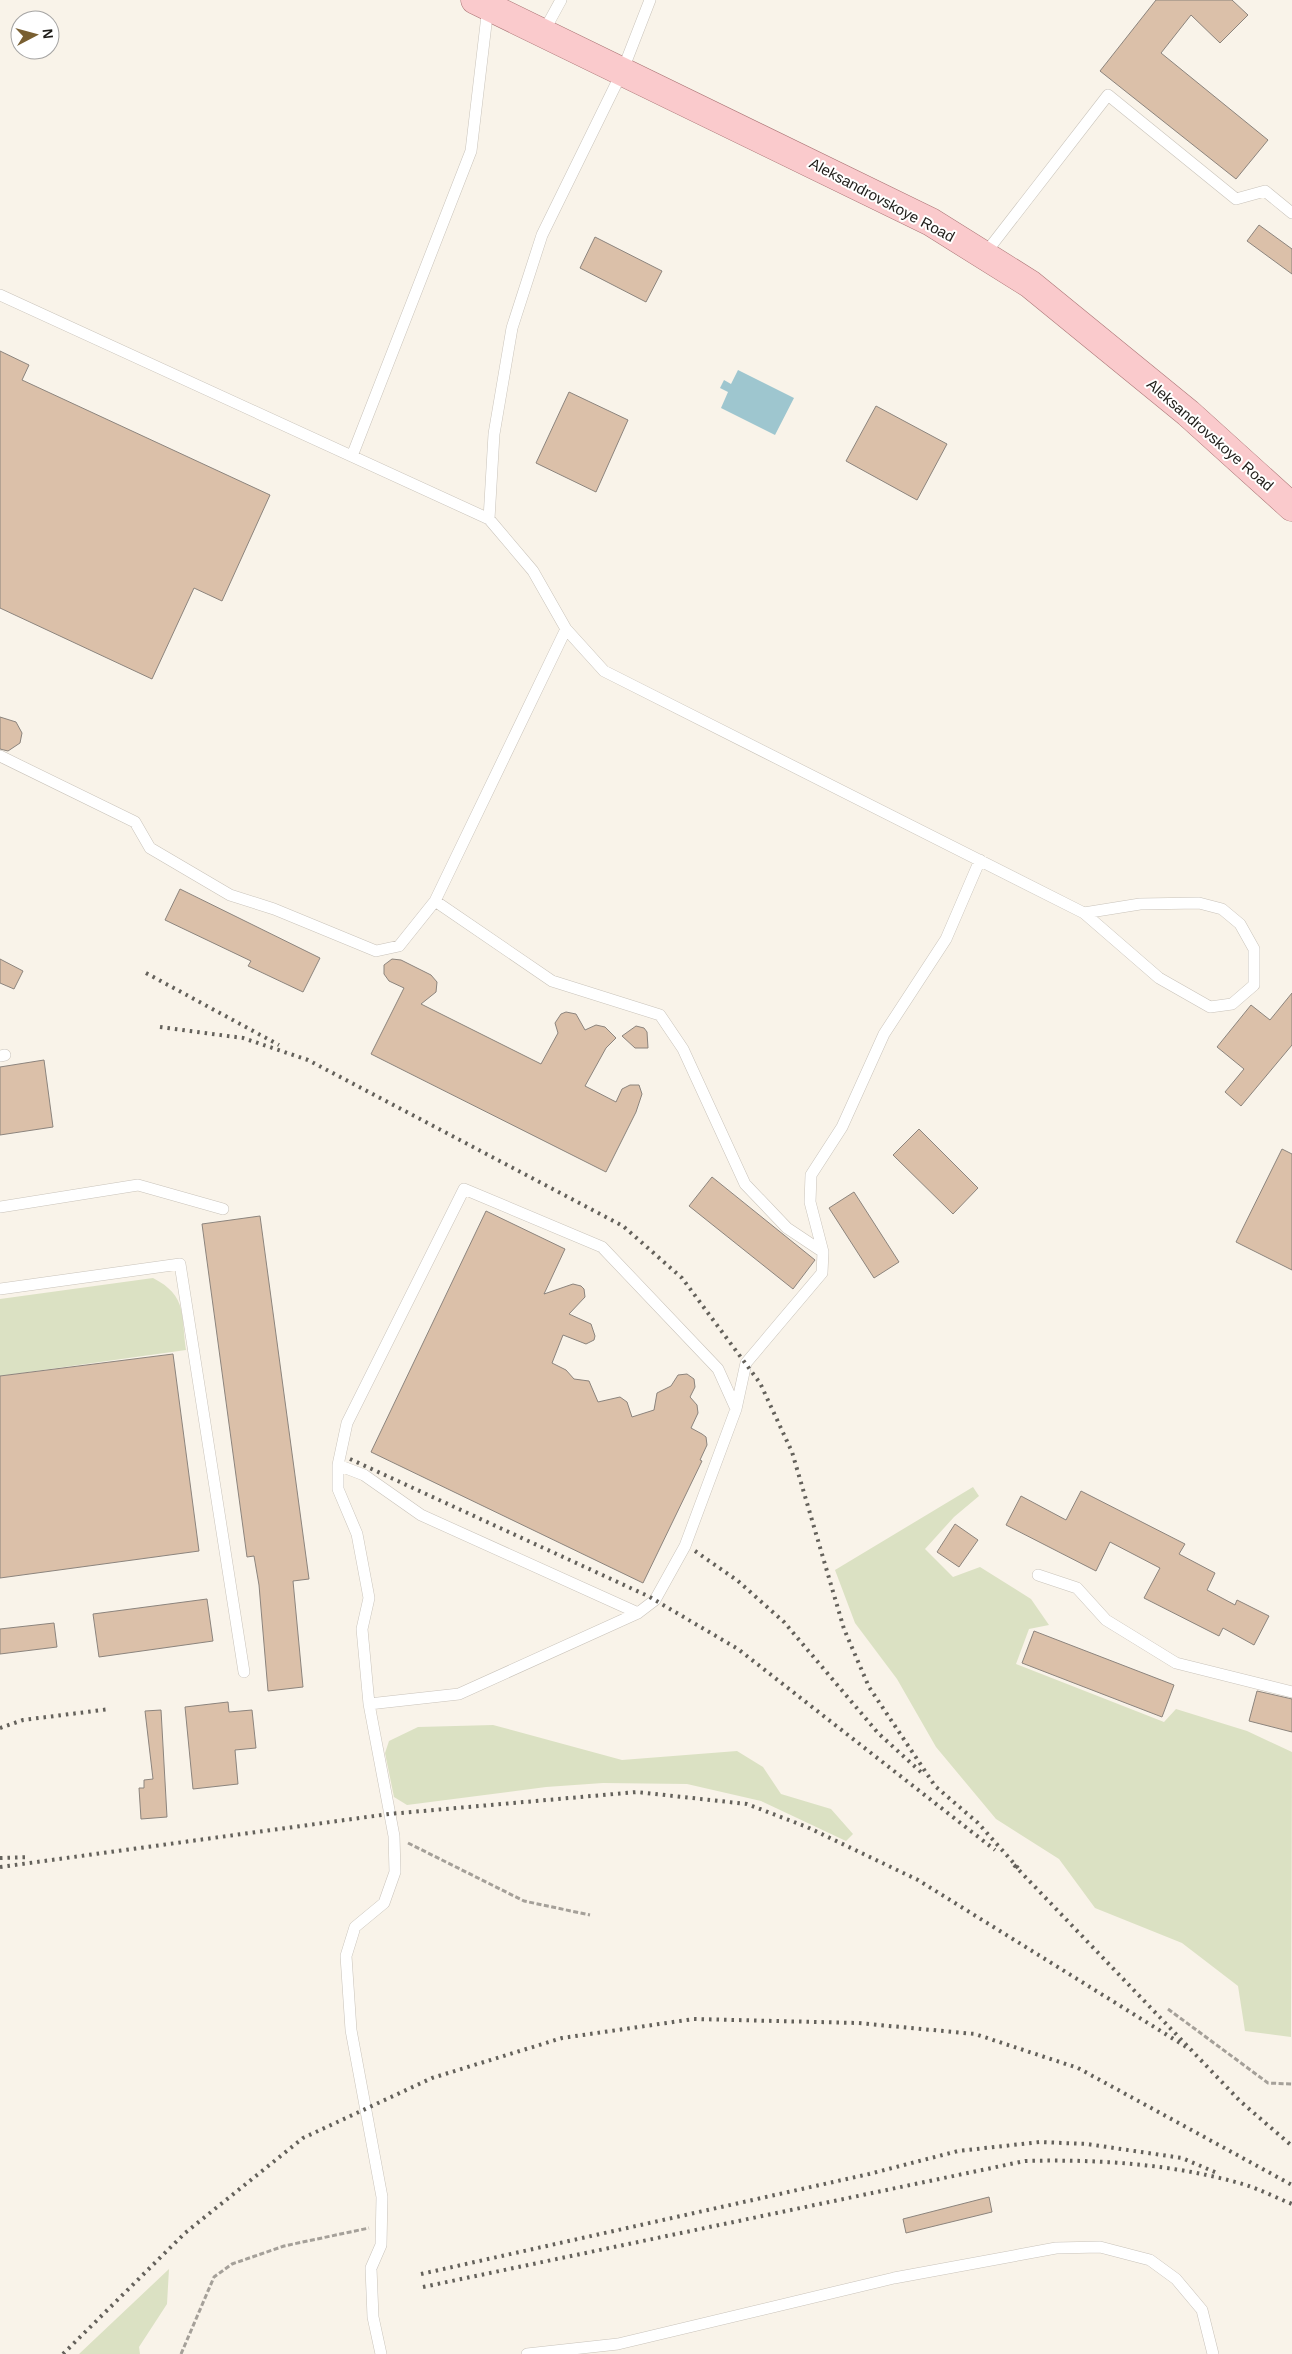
<svg xmlns="http://www.w3.org/2000/svg" width="1292" height="2354" font-family="Helvetica,sans-serif">
	<style>
		.green { fill: #dbe1c3 }
		.water { fill: #9ec6cf }
		.building { fill: #dbc0a9; stroke: #8c847d }
		.lines { fill: none; stroke-linecap: round; stroke-linejoin: round }
		.lane-casing { stroke: #c9c3ba; stroke-width: 12 }
		.primary-casing { stroke: #ab7677; stroke-width: 29 }
		.path { stroke: #a5a099; stroke-width: 3; stroke-dasharray: 5 2.5; stroke-linecap: butt }
		.lane { stroke: #fff; stroke-width: 11 }
		.primary { stroke: #facacc; stroke-width: 28 }
		.rail { stroke: #64615b; stroke-width: 4; stroke-dasharray: 2.5 5; stroke-linecap: butt }
		.labels { text-anchor: middle; stroke-width: 4; stroke-linejoin: round; paint-order: stroke }
		.street-label { font-size: 15px; fill: #1e1c18; stroke: #fff }
	</style>
	<rect width="100%" height="100%" fill="#f9f3e9"/>
	<!-- green -->
	<path class="green" d="M153 1278C188 1296 181 1316 186 1350L0 1376V1299Z
		M973 1487 979 1496 954 1517 925 1549 953 1577 980 1567 1031 1599 1049 1625 1029 1629 1016 1664 1164 1722 1176 1709 1247 1731 1292 1752 1291 2037 1245 2031 1238 1986 1182 1943 1095 1908 1059 1859 996 1819 936 1747 897 1679 855 1623 835 1570Z
		M493 1725 622 1760 737 1751 763 1767 781 1794 831 1809 853 1834 846 1841 761 1801 687 1784 603 1783 546 1787 407 1805 394 1797 385 1753 389 1741 418 1727Z
		M169 2269 167 2304 139 2347 140 2354H79Z"/>
	<!-- water -->
	<path class="water" d="M738 370 794 398 775 435 721 408 728 392 720 388 724 380 731 384Z"/>
	<!-- building -->
	<path class="building" d="M1156 0H1232L1248 15 1220 43 1191 15 1161 53 1268 140 1236 179 1100 71Z
		M1259 225 1292 249V274L1247 241Z
		M595 237 662 271 646 302 580 268Z
		M0 351 29 365 22 380 270 495 222 601 194 588 152 679 0 608Z
		M569 392 628 420 596 492 536 463Z
		M876 406 947 444 917 500 846 461Z
		M0 717 16 722 22 733 20 743 8 751 0 749Z
		M180 889 320 958 303 992 248 966 251 961 165 920Z
		M0 959 23 971 14 989 0 983Z
		M392 959 401 960 431 975 437 982 436 992 421 1004 541 1064 558 1033 555 1023 561 1014 566 1012 576 1014 585 1030 596 1025 605 1027 616 1038 606 1048 585 1086 616 1102 622 1089 630 1085H639L642 1094 636 1112 606 1172 371 1054 404 988 389 981 384 974V965Z
		M1292 993V1045L1241 1106 1225 1092 1244 1069 1217 1047 1251 1005 1270 1020Z
		M636 1026 644 1028 647 1032 648 1048H635L622 1036Z
		M44 1060 53 1127 0 1135V1067Z
		M919 1129 978 1188 953 1214 893 1155Z
		M1282 1149 1292 1154V1270L1236 1242Z
		M712 1177 815 1260 793 1289 689 1206Z
		M854 1192 899 1262 874 1278 829 1208Z
		M486 1211 565 1249 544 1294 573 1284 581 1286 584 1289 585 1297 569 1314 591 1324 595 1336 594 1340 586 1344 563 1335 552 1363 566 1370 574 1379 589 1381 598 1402 620 1397 627 1402 632 1417 654 1410 657 1393 671 1386 678 1375 687 1374 694 1379 695 1387 690 1397 697 1405 698 1413 691 1428 702 1434 706 1437 707 1445 700 1460 702 1461 643 1583 371 1452Z
		M260 1216 309 1579 293 1581 303 1687 268 1691 259 1585 254 1556 247 1557 202 1224Z
		M173 1354 199 1551 0 1578V1376Z
		M1081 1491 1185 1544 1179 1554 1215 1573 1207 1590 1235 1605 1237 1600 1269 1616 1254 1645 1223 1628 1219 1636 1144 1598 1160 1568 1110 1542 1096 1571 1006 1525 1021 1496 1066 1520Z
		M955 1524 978 1540 959 1567 937 1552Z
		M207 1599 213 1641 99 1657 93 1614Z
		M54 1623 57 1647 0 1654V1629Z
		M1034 1631 1174 1685 1162 1717 1022 1663Z
		M1257 1691 1292 1699V1732L1249 1721Z
		M228 1702 229 1712 252 1710 256 1748 235 1750 238 1784 193 1789 185 1707Z
		M161 1710 167 1817 141 1819 139 1788H144V1780L153 1779 145 1711Z
		M989 2197 992 2212 906 2233 903 2219Z"/>
	<g class="lines">
		<!-- lane casing -->
		<g class="lane-casing">
			<path id="lane" d="M543 33 561 0
				M984 255 1108 95 1236 199 1265 191 1292 213
				M0 295 489 519 533 571 566 629 604 671 1084 913 1159 978 1210 1007 1232 1004 1254 985V949L1240 924 1222 909 1199 903 1140 904 1084 913
				M352 456 471 151 488 7
				M489 519 494 434 512 328 542 235 622 72 650 0
				M566 629 435 901 552 981 660 1015 683 1049 745 1184 787 1228 823 1252
				M0 756 135 822 150 848 230 895 274 909 376 951 399 946 435 901
				M0 1056 5 1055
				M0 1207 138 1185 223 1209
				M0 1289 180 1264 244 1672
				M338 1465 364 1475 421 1515 638 1613
				M1038 1575 1077 1588 1106 1620 1176 1663 1292 1692
				M369 1704 459 1694 638 1613 655 1600 685 1546 736 1409 746 1363 822 1273 823 1252 810 1202 811 1175 842 1127 884 1034 946 939 980 860
				M381 2354 373 2317 371 2268 381 2245 382 2197 351 2030 346 1956 355 1927 384 1903 395 1872 394 1836 369 1704 362 1629 369 1598 357 1534 338 1489V1465L347 1423 464 1189 602 1247 718 1369 736 1409
				M527 2354 618 2344 894 2278 1056 2248 1100 2247 1150 2260 1176 2279 1202 2310 1213 2354"/>
		</g>
		<!-- primary casing -->
		<g class="primary-casing">
			<path id="primary" d="M475 0 931 222 1030 284 1188 413 1292 507"/>
		</g>
		<!-- path -->
		<path class="path" d="M408 1843 524 1901 590 1915
			M1168 2009 1268 2083 1292 2084
			M181 2354 214 2277 232 2264 284 2246 369 2228"/>
		<!-- lane -->
		<use href="#lane" class="lane"/>
		<!-- primary -->
		<use href="#primary" class="primary"/>
		<!-- rail -->
		<path class="rail" d="M146 973 279 1045
			M160 1027 243 1038 308 1060 623 1226 682 1278 760 1383 792 1452 844 1629 869 1687 935 1786 978 1823 1019 1869
			M350 1459 648 1596 738 1649 995 1850
			M695 1551 738 1581 784 1622 878 1733 923 1774
			M0 1728 23 1720 110 1709
			M0 1858 30 1857
			M1014 1865 1240 2101 1292 2146
			M0 1867 389 1814 637 1792 747 1804 807 1827 918 1880 1188 2048
			M421 2274 869 2174 958 2151 1040 2142 1087 2144 1182 2158 1217 2173
			M423 2287 1025 2161C1099 2159 1175 2164 1246 2185 1261 2190 1277 2198 1292 2204
			M63 2354 185 2233 303 2138 432 2078 562 2038 694 2019 858 2023 975 2034 1078 2068 1292 2185"/>
	</g>
	<g class="labels">
		<!-- street labels -->
		<g class="street-label">
			<text transform="translate(882 200) rotate(28)" y="5">Aleksandrovskoye Road</text>
			<text transform="translate(1210 435) rotate(41)" y="5">Aleksandrovskoye Road</text>
		</g>
	</g>
	<!-- north arrow -->
	<g transform="translate(35 35) rotate(84)"><circle r="24" fill="#ffffff" stroke="#a5a4a3"/>
	<path d="M0-4L9 19L0 12L-9 19Z" fill="#795f31"/>
	<text y="-8" font-size="14" font-weight="bold" text-anchor="middle" fill="#1e1c18">N</text>
	</g>
</svg>
